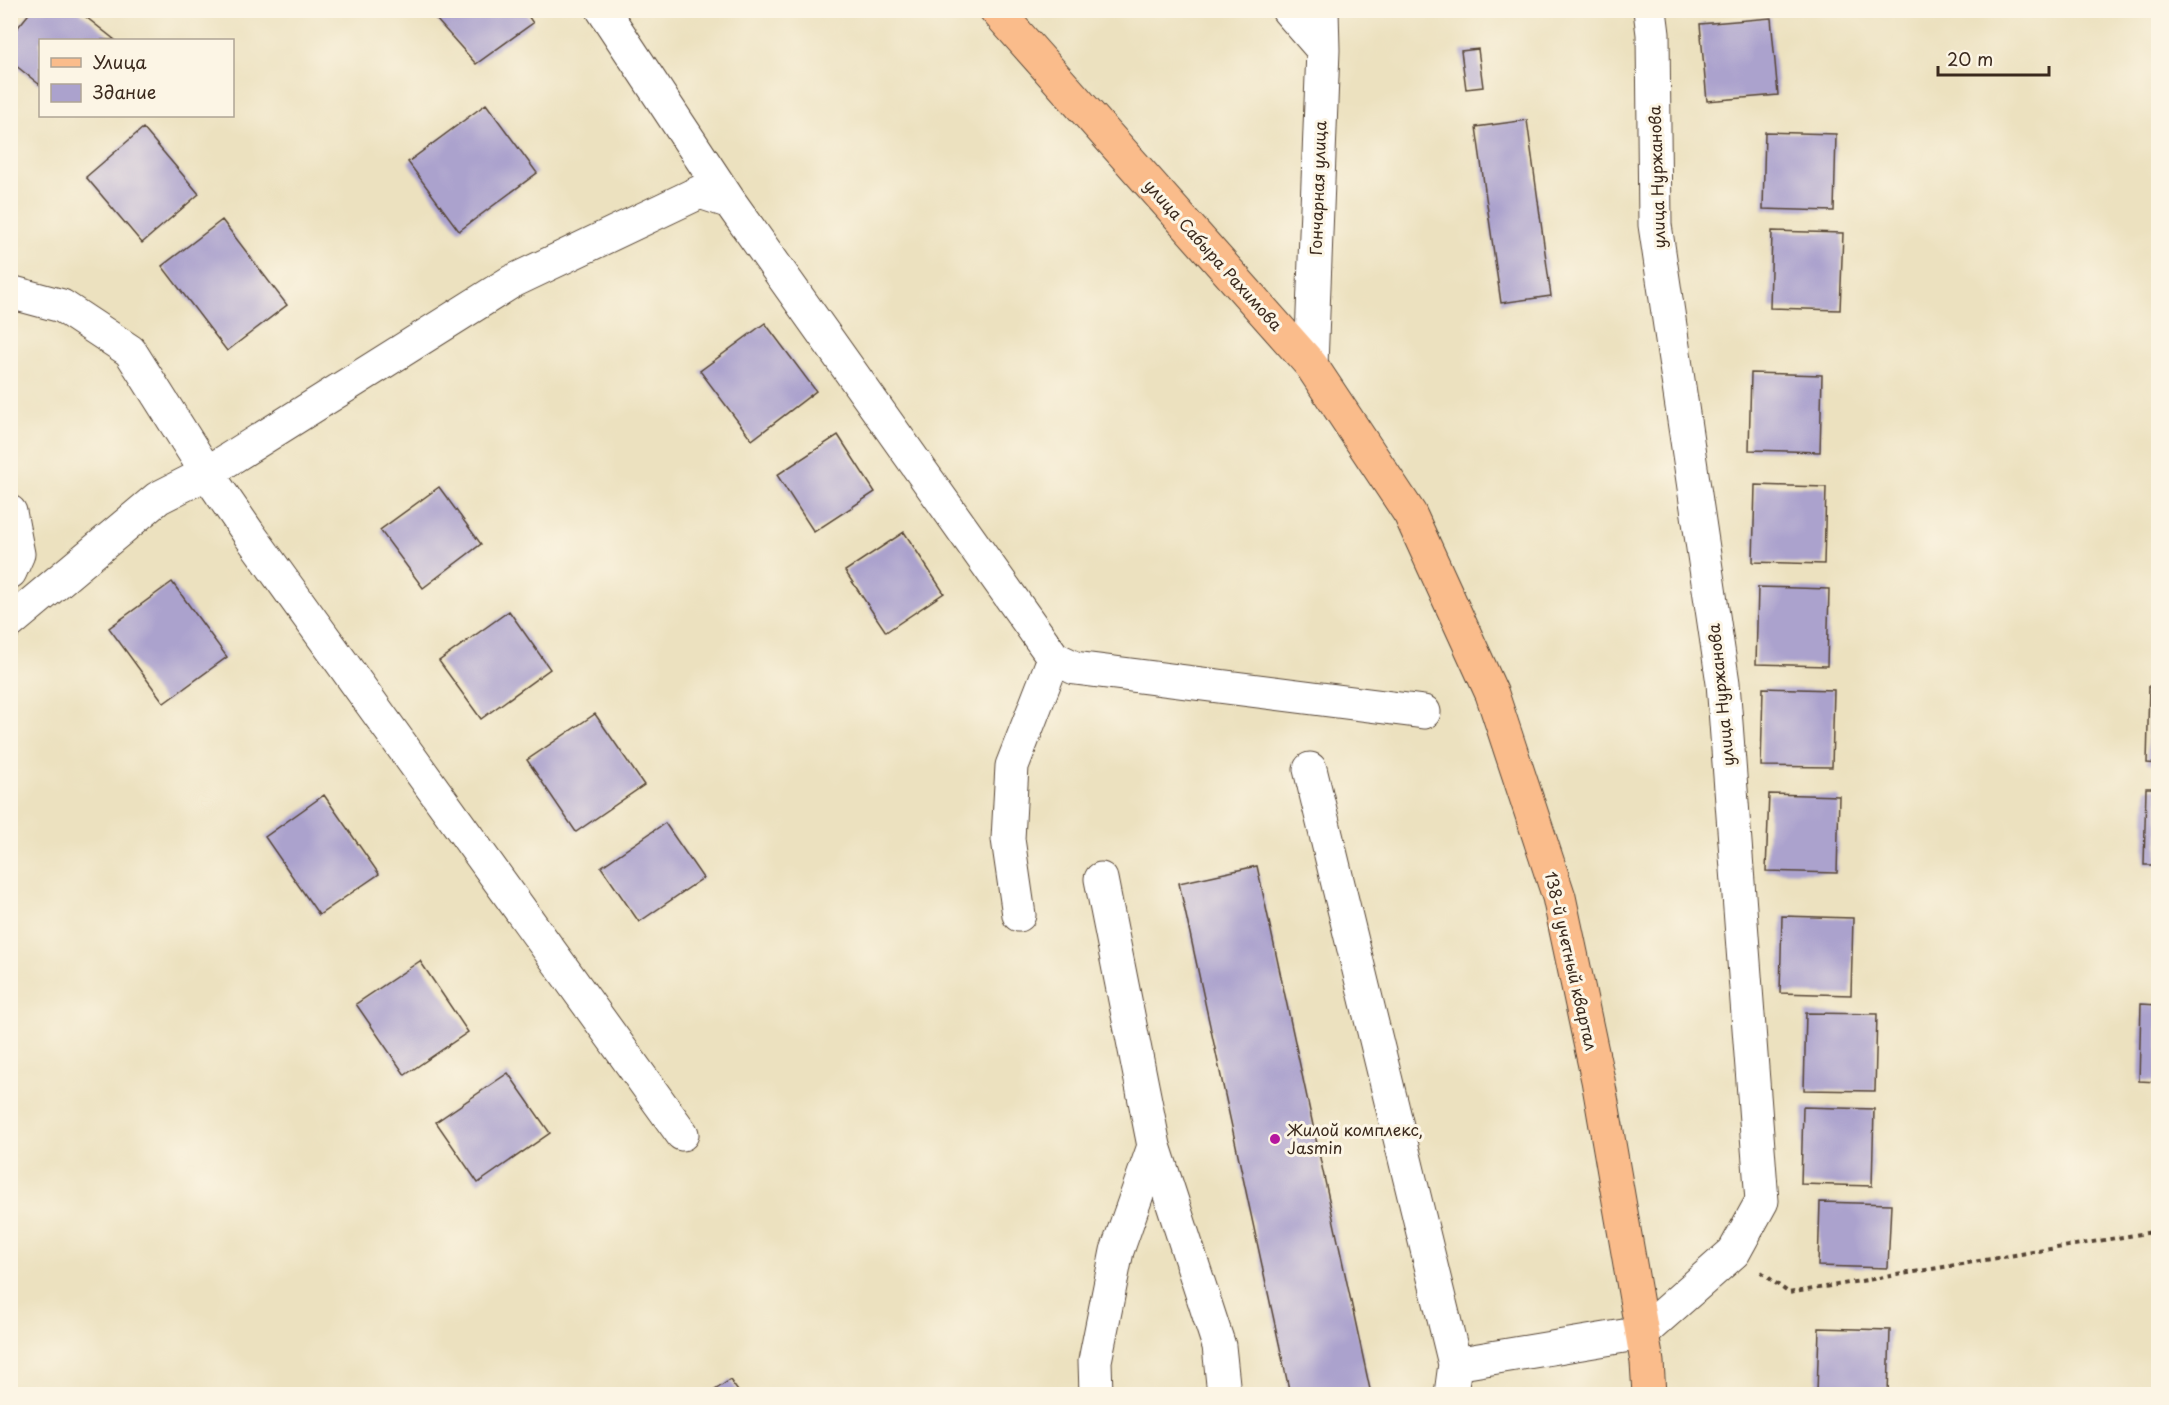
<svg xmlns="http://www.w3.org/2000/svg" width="2169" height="1405" font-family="'Playpen Sans',sans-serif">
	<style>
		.building { fill: #aba2cd }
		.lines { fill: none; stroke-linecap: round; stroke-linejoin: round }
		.minor-casing { stroke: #564536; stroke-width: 35 }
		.major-casing { stroke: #564536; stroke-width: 35 }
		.path { stroke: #564536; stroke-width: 4; stroke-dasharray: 4.5 4.5; stroke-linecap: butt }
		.minor { stroke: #fff; stroke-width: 33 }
		.major { stroke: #fabc8b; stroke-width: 33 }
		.poi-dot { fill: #b5179e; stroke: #fcf5e5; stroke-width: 2 }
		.labels { text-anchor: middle; stroke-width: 6; stroke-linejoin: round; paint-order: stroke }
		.street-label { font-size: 16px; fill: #3b2a1e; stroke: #fcf5e5 }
		.poi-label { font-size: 16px; fill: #3b2a1e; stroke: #fcf5e5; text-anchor: start }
	</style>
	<rect width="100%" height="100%" fill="#fcf5e5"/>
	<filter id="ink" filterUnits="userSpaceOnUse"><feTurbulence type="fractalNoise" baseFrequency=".0167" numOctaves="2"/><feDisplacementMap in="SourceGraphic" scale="12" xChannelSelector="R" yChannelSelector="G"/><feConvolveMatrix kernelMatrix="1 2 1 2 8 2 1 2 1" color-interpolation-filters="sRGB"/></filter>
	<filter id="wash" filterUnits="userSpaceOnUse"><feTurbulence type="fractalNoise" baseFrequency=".008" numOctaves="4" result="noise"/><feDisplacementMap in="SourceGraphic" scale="24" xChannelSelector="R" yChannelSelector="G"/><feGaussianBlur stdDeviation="1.35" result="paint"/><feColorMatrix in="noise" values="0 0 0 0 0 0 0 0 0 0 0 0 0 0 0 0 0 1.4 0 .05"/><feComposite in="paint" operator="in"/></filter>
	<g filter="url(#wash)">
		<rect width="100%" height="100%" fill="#ece1bf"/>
		<g id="blocks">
			<!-- building -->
			<path class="building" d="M32 10H77L115 40H40V85L10 61V37Z
				M428 10H524L533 23 476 64Z
				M1771 18 1778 95 1707 101 1700 24Z
				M1478 49 1483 87 1466 89 1461 51Z
				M486 104 537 173 459 231 408 162Z
				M1527 120 1551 296 1501 303 1476 127Z
				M143 128 199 194 142 243 86 177Z
				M1765 132 1836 134 1834 211 1763 209Z
				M222 220 287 305 227 351 162 266Z
				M1772 231 1843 233 1840 310 1770 308Z
				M765 323 816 391 752 440 700 371Z
				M1751 373 1822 375 1820 452 1749 450Z
				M838 435 875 492 814 532 777 475Z
				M1755 485 1826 487 1824 564 1753 562Z
				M439 487 481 544 423 588 380 530Z
				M904 532 944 593 886 632 845 571Z
				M172 582 227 657 164 703 109 628Z
				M1758 587 1829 589 1827 666 1756 664Z
				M509 611 550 669 481 719 439 661Z
				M2149 686 2158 687V764L2147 763Z
				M1763 688 1834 690 1832 767 1761 766Z
				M595 714 644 785 576 832 527 760Z
				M2146 788H2158V865H2144Z
				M1769 794 1839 796 1837 873 1766 871Z
				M324 795 379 874 319 915 265 837Z
				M665 823 703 878 639 922 601 867Z
				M1257 866 1371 1394H1290L1179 883Z
				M1782 916 1853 918 1851 995 1780 993Z
				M420 961 468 1032 405 1075 356 1004Z
				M2141 1004 2158 1005V1082L2139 1081Z
				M1806 1013 1877 1014 1875 1091 1804 1090Z
				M508 1073 550 1133 478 1183 436 1122Z
				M1803 1107 1874 1109 1872 1186 1801 1184Z
				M1820 1202 1891 1204 1888 1268 1818 1266Z
				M1819 1328 1890 1330 1888 1394 1817 1393Z
				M730 1380 740 1394H709Z"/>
		</g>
	</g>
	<g filter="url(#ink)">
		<use href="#blocks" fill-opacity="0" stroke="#564536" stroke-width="1.5"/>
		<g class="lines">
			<!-- minor casing -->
			<g class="minor-casing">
				<path id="minor" d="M603 10 730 202
					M1288 10 1323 50
					M10 292 62 306 130 351 207 473 249 534 682 1134
					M1311 365 1323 50 1322 10
					M10 512 18 554 10 572
					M10 622 158 498 207 473 511 282 700 192 730 202 1054 658 1075 668 1424 712
					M1310 769 1455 1364
					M1101 879 1154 1146 1219 1346 1224 1394
					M1019 915 1008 839 1012 766 1054 658
					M1096 1394 1095 1361 1117 1251 1154 1146
					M1451 1394 1455 1364 1642 1333 1734 1252 1762 1201 1723 683 1655 225 1653 34 1650 10"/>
			</g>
			<!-- major casing -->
			<g class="major-casing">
				<path id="major" d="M996 10 1311 365 1410 514 1492 694 1559 897 1598 1080 1647 1362 1649 1394"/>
			</g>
			<!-- path -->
			<path class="path" d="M1761 1272 1789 1293 2158 1231"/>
			<!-- minor -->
			<use href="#minor" class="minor"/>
			<!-- major -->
			<use href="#major" class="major"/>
		</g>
	</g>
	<!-- markers -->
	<circle class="poi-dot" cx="1275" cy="1139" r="6"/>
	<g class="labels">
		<!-- street labels -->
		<g class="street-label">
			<text transform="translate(1657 177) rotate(-92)" y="6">улица Нуржанова</text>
			<text transform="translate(1318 188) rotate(-88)" y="6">Гончарная улица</text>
			<text transform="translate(1213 255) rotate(48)" y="6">улица Сабыра Рахимова</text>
			<text transform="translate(1721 695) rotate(-96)" y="6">улица Нуржанова</text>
			<text transform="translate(1571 961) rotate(77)" y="6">138-й учетный квартал</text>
		</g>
		<!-- poi labels -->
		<g class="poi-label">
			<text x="1287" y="1136">Жилой комплекс,<tspan x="1287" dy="18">Jasmin</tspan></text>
		</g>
	</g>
	<!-- margin -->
	<rect width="2169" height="1405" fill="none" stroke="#fcf5e5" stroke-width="36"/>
	<!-- legend -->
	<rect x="39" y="39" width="195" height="78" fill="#fcf5e5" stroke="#afa495" stroke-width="1.5"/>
	<rect x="51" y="58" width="30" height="9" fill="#fabc8b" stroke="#afa495" stroke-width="1.5"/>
	<text x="93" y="69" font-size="18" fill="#3b2a1e">Улица</text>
	<rect x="51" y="84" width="30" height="18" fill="#aba2cd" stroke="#afa495" stroke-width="1.5"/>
	<text x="93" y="99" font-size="18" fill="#3b2a1e">Здание</text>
	<!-- scale -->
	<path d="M1938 66v9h111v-9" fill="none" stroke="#3b2a1e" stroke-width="3"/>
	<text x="1947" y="66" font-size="18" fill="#3b2a1e" stroke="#fcf5e5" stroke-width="4.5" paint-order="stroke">20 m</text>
</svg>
